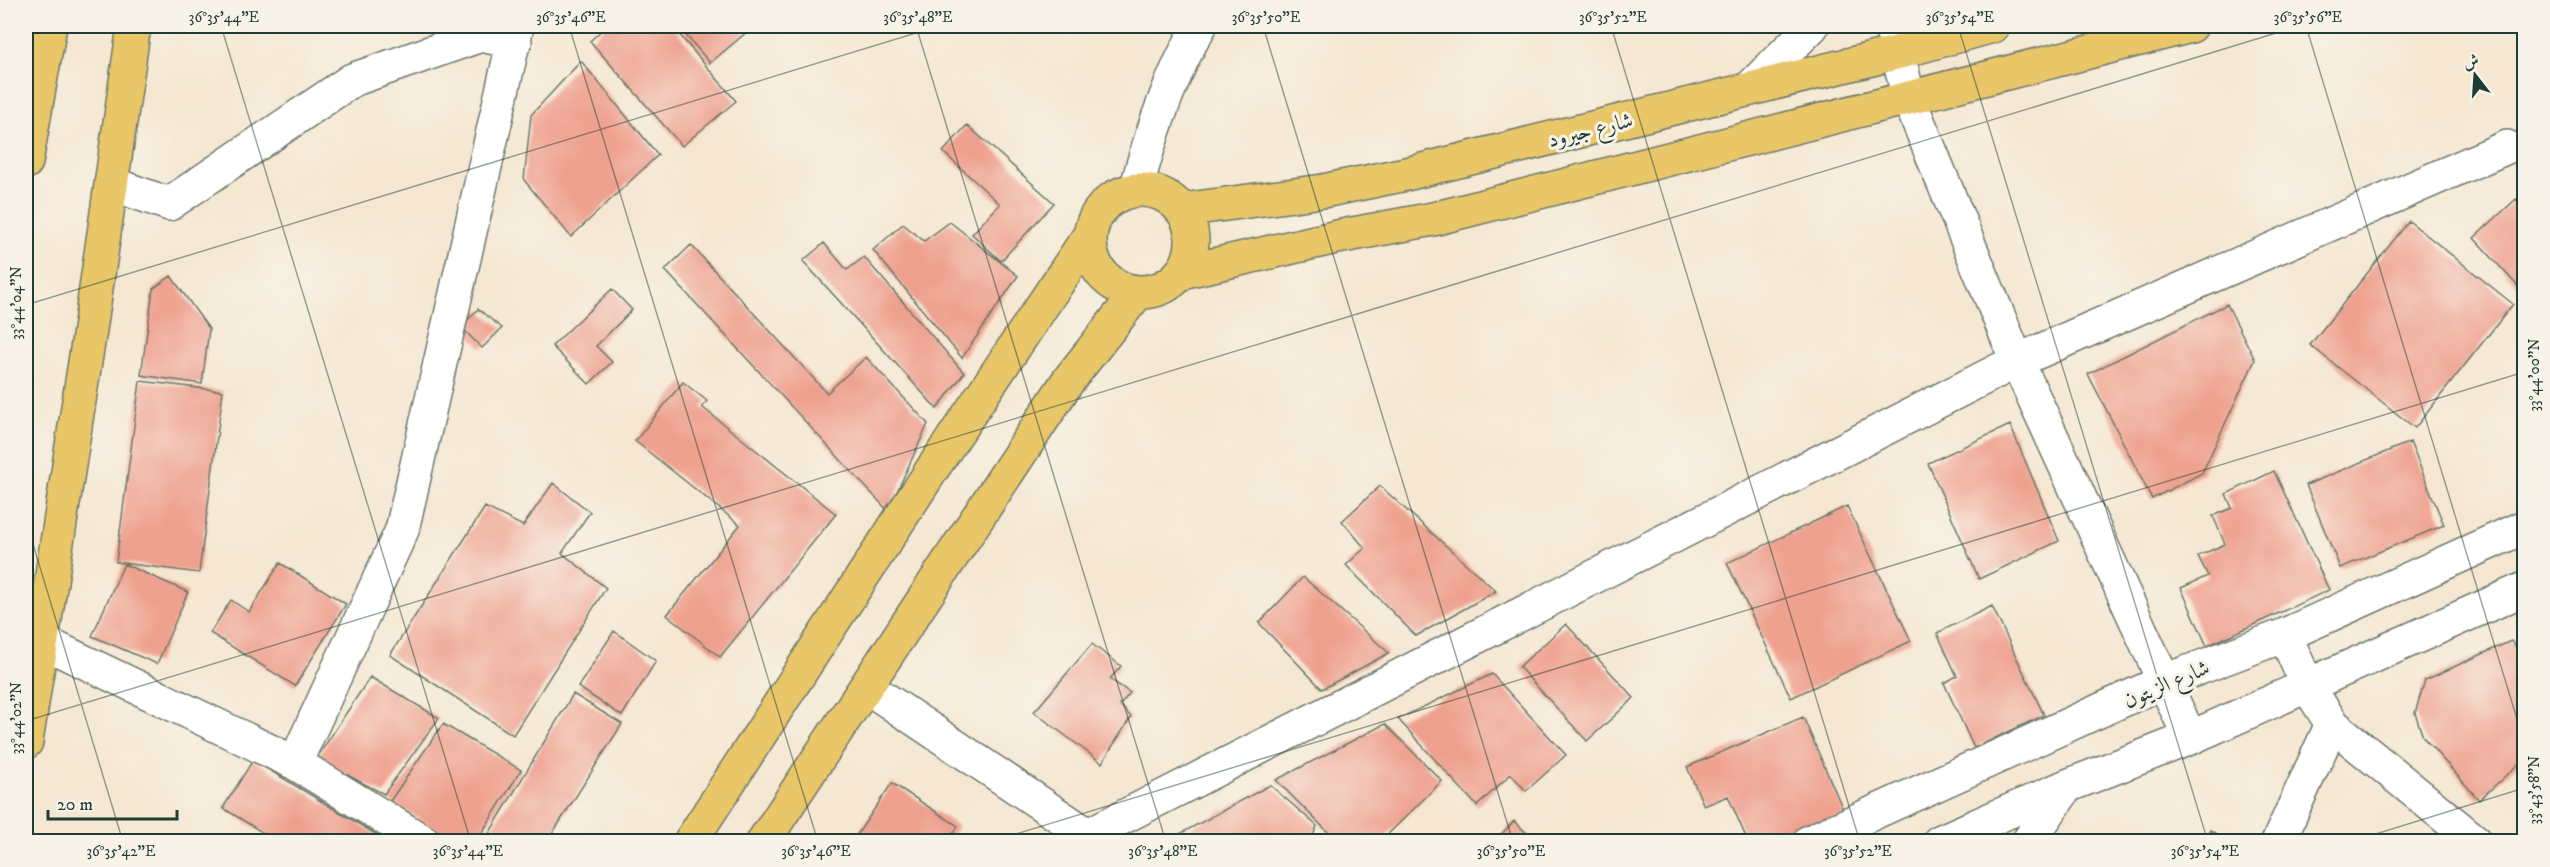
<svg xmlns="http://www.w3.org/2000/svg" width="2550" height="867" font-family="'IM FELL DW Pica',Amiri,serif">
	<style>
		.building { fill: #efa18f }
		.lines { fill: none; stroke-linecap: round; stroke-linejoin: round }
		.street-casing { stroke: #6a786b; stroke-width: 36 }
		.primary-casing { stroke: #6a786b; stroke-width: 36 }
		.street { stroke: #fff; stroke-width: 33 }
		.primary { stroke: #e9c769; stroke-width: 33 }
		.ticks { fill: none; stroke: #1f3d34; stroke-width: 1.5; stroke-opacity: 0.45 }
		.labels { text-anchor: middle; stroke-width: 6; stroke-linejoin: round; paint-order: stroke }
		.street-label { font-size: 22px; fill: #1f3d34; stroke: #f7f3e8 }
		.neatline { fill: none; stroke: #1f3d34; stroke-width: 2 }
		.ticks-label { font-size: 15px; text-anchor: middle; fill: #1f3d34 }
	</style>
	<rect width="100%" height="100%" fill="#f7f3e8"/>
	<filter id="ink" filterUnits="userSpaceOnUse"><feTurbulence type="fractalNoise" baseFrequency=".0167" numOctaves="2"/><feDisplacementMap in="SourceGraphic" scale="12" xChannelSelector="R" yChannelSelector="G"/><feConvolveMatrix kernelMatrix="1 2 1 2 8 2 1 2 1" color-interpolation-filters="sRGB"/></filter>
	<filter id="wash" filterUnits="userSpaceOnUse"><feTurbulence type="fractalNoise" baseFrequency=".008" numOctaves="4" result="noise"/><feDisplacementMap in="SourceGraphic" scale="24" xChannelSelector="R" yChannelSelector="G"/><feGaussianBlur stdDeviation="1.35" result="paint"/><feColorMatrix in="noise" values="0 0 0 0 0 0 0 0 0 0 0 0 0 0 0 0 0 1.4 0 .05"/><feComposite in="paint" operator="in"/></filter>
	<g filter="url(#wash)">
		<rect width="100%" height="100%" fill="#f5e7d1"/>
		<g id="blocks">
			<!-- building -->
			<path class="building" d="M606 26H672L736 101 682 146 590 41Z
				M678 26H754L710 63Z
				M581 61 658 155 571 237 524 180 531 115Z
				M967 125 1054 203 1001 261 972 234 1000 204 943 152Z
				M2516 199 2524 209V293L2474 238Z
				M2409 221 2513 304 2415 428 2310 345Z
				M950 222 1018 276 962 358 873 250 903 224 924 241Z
				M824 243 847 270 864 257 964 373 937 409 803 261Z
				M691 245 827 393 866 357 928 424 888 511 665 270Z
				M171 276 209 329 202 384 141 375 153 289Z
				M612 289 632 310 596 346 612 362 589 384 552 346Z
				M2227 304 2255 360 2202 473 2152 499 2088 374Z
				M478 309 502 328 482 348 461 327Z
				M140 381 223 391 199 573 116 562Z
				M683 382 707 401 702 407 836 514 720 657 667 615 740 525 635 441Z
				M2010 425 2059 541 1979 579 1928 463Z
				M2410 442 2444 525 2340 568 2306 485Z
				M2274 471 2329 590 2207 646 2181 588 2208 576 2198 556 2225 544 2213 516 2232 508 2226 494Z
				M553 483 590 512 562 553 606 588 513 735 390 655 485 507 523 526Z
				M1380 486 1496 591 1416 636 1346 565 1365 548 1342 521Z
				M1847 506 1911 641 1791 698 1727 563Z
				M280 563 346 604 295 686 210 633 231 600 249 612Z
				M124 564 188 592 157 664 92 636Z
				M1303 577 1389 653 1322 689 1259 623Z
				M1992 606 2044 715 1974 748 1944 683 1957 676 1937 633Z
				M1566 624 1634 698 1587 741 1519 667Z
				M614 631 656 661 622 716 578 687Z
				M2511 641 2524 656V759L2479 800 2423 737 2415 713 2425 680Z
				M1092 644 1121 666 1110 679 1130 693 1120 705 1131 717 1102 763 1034 712Z
				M1492 674 1566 755 1526 791 1511 774 1477 806 1398 719Z
				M370 677 439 718 384 794 316 759Z
				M573 694 622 724 547 842H484Z
				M1803 717 1845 814 1781 842H1748L1728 796 1704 806 1687 767Z
				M443 724 521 770 476 842H455L390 801Z
				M1385 724 1442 781 1380 842H1338L1276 780Z
				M253 760 377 835 373 842H278L223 808Z
				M892 783 958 826 948 842H852Z
				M1270 785 1317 826 1312 838 1318 842H1184L1176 836Z
				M1514 821 1536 842H1494Z
				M2210 830 2229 842H2203Z"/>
		</g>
	</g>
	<g filter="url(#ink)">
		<use href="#blocks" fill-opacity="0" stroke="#6a786b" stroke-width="1.5"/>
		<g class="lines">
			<!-- street casing -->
			<g class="street-casing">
				<path id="street" d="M1891 26 1909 99 2017 361 2190 738
					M1749 89 1812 26
					M112 184 169 204 352 80 481 35 515 42
					M1136 190C1151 133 1170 76 1200 26
					M2285 635 2307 685 2332 724 2476 842
					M41 641 295 763 424 842
					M867 687 1098 842
					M295 763 402 530 517 26
					M1088 835 2017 361 2507 147
					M1809 842 2165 681 2285 635 2524 527
					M1939 842 2067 786 2190 738 2524 589
					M2028 842 2067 786
					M2278 842 2332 724"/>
			</g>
			<!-- primary casing -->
			<g class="primary-casing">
				<path id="primary" d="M26 162 50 26
					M1090 241a51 51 0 1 1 102 0a51 51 0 1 1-102 0Z
					M1182 210 1323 191 1406 174 1896 53 1993 26
					M1182 272 1337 237 1433 219 2191 26
					M26 742 90 330 134 26
					M690 842 933 468 1089 236
					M763 842 1068 381 1138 292"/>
			</g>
			<!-- street -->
			<use href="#street" class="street"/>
			<!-- primary -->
			<use href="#primary" class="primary"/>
		</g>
	</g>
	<!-- ticks -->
	<path class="ticks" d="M221 26 471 842M569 26 818 842M916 26 1166 842M1263 26 1513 842M1611 26 1860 842M1958 26 2208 842M2306 26 2524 742M26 305 939 26M26 521 123 842M26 721 2299 26M990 842 2524 372M2350 842 2524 788"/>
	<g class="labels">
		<!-- street labels -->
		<g class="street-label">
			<text transform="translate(1590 129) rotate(-14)" y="8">شارع جيرود</text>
			<text transform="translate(2166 683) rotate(-23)" y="8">شارع الزيتون</text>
		</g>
	</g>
	<!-- margin -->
	<rect width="2550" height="867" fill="none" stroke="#f7f3e8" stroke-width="66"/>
	<!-- north arrow -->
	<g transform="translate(2475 75) rotate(343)" stroke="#f7f3e8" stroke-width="4.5" paint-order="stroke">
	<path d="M0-4.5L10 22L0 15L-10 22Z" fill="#1f3d34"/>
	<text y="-9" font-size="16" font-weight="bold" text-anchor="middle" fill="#1f3d34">ش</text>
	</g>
	<!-- scale -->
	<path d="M48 810v9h129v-9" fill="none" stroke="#1f3d34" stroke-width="3"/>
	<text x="57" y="810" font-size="18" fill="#1f3d34" stroke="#f7f3e8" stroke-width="4.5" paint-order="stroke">20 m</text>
	<rect x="33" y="33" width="2484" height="801" class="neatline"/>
	<g class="ticks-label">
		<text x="224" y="22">36°35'44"E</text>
		<text x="571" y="22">36°35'46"E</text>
		<text x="918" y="22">36°35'48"E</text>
		<text x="1266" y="22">36°35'50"E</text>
		<text x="1613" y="22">36°35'52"E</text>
		<text x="1960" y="22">36°35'54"E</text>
		<text x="2308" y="22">36°35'56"E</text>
		<text transform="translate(16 303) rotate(-90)" y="5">33°44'04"N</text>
		<text transform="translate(2534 375) rotate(-90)" y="5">33°44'00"N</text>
		<text transform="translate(16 718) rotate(-90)" y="5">33°44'02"N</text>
		<text transform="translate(2534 790) rotate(-90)" y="5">33°43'58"N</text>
		<text x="121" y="856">36°35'42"E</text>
		<text x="468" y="856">36°35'44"E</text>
		<text x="816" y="856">36°35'46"E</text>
		<text x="1163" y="856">36°35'48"E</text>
		<text x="1511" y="856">36°35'50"E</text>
		<text x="1858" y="856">36°35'52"E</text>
		<text x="2205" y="856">36°35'54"E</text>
	</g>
</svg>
